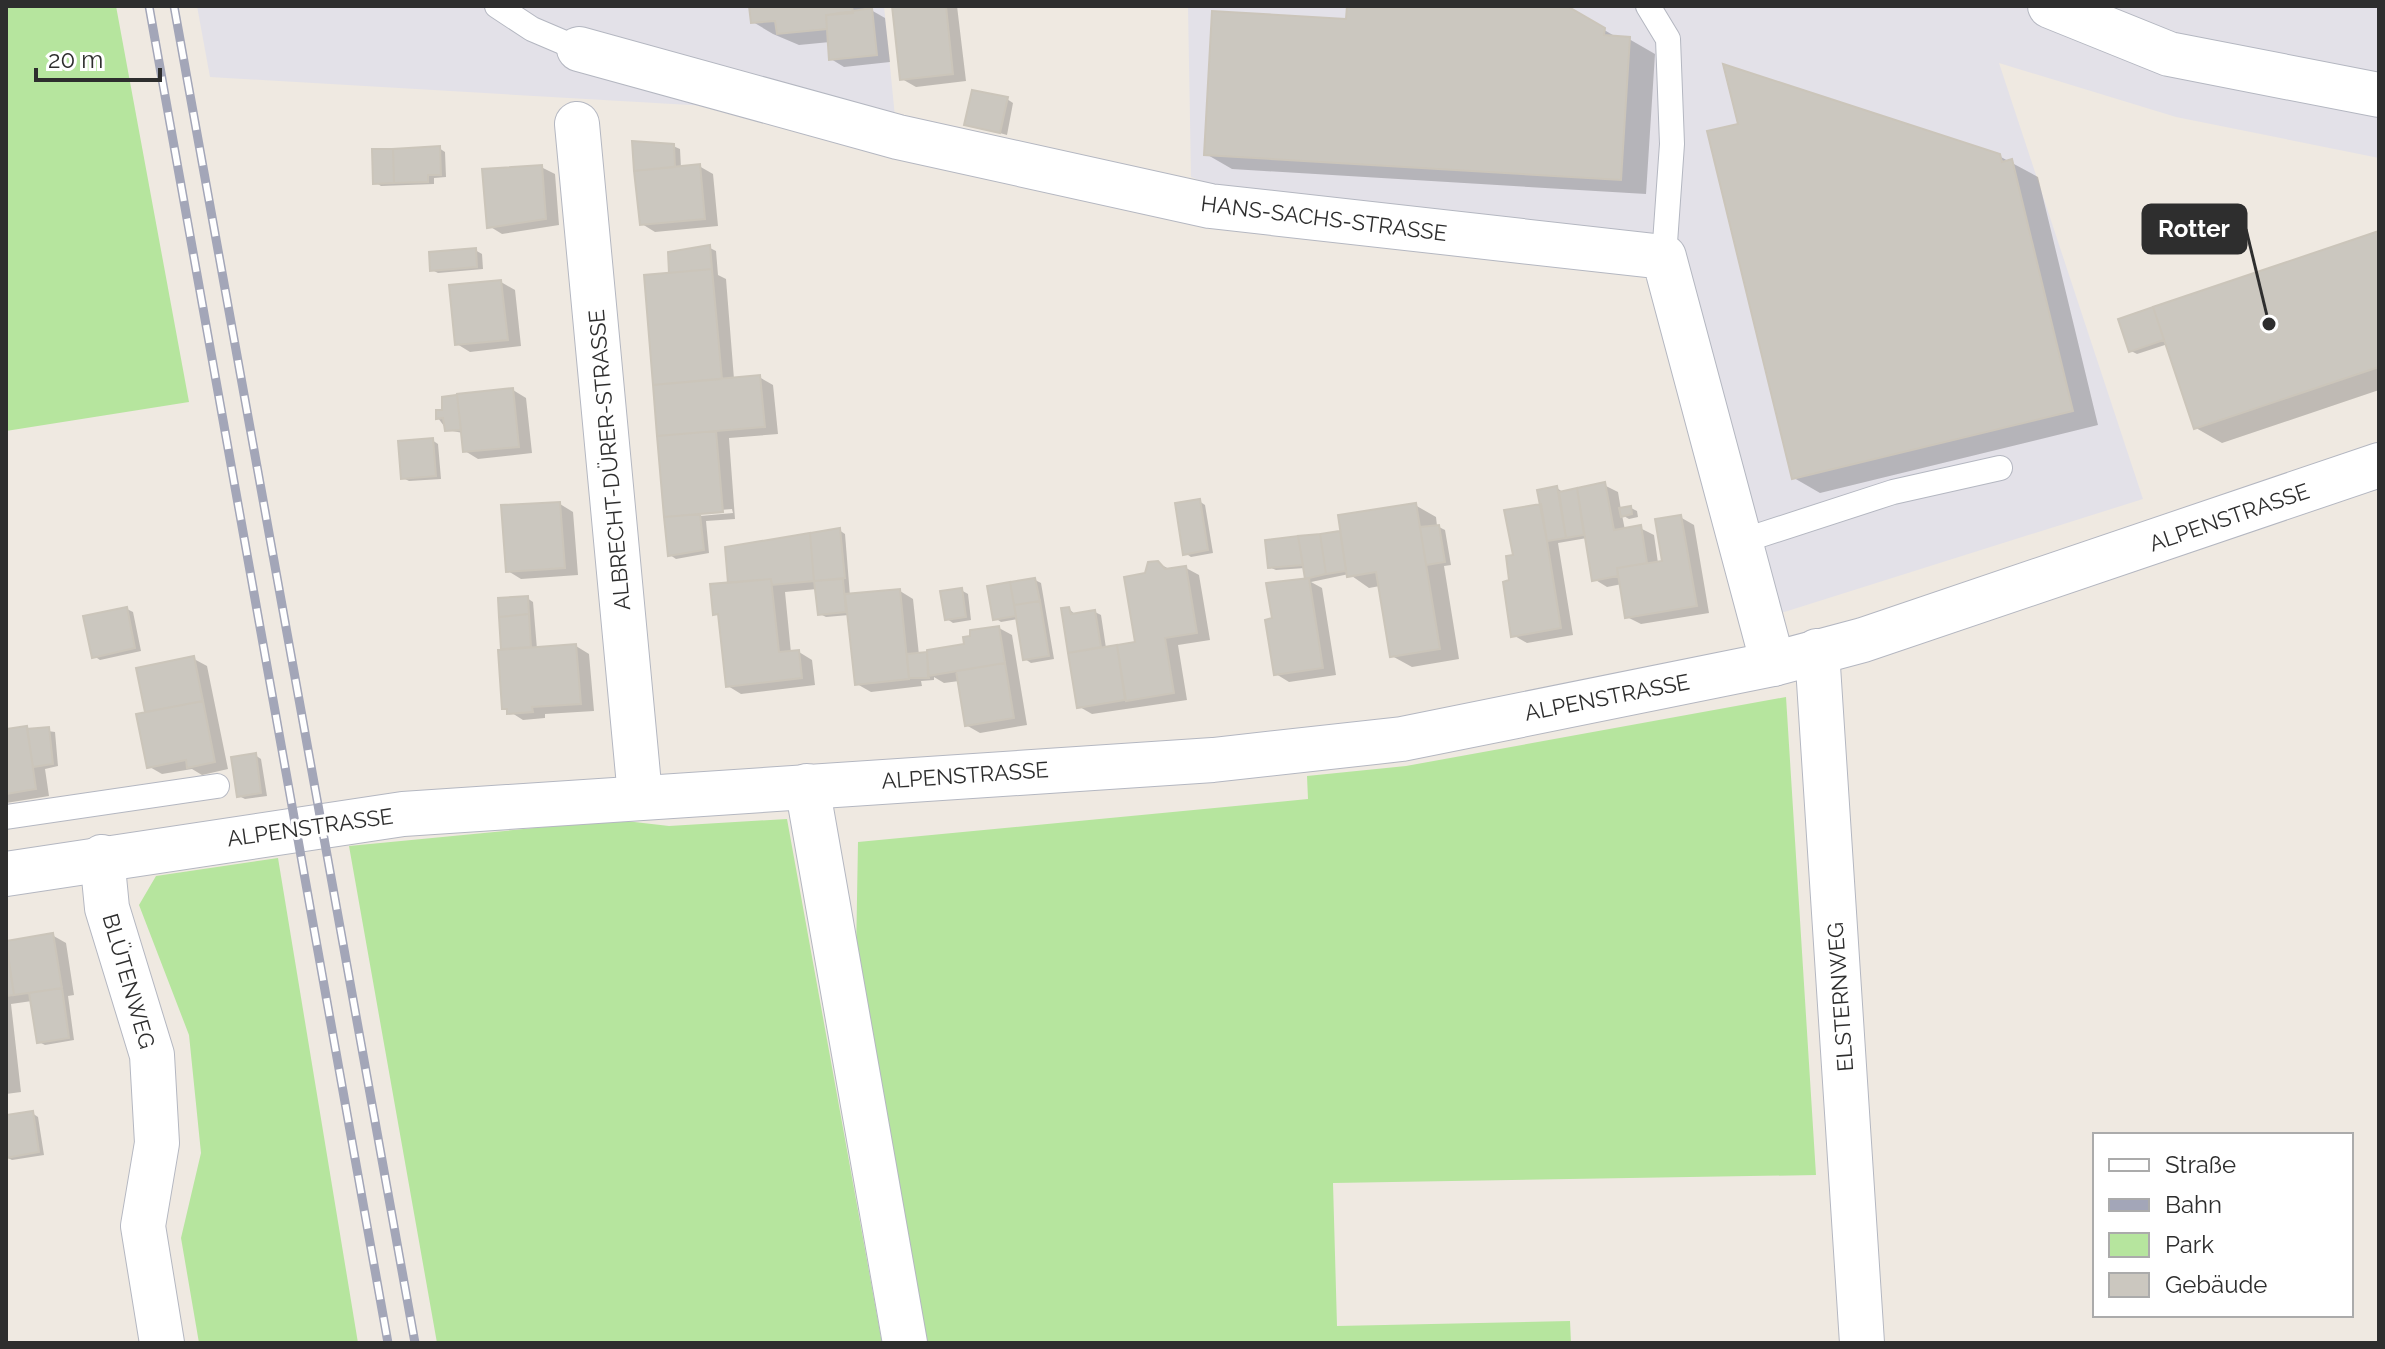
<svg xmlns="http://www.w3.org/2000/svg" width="2385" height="1349" font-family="Raleway,sans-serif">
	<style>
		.industrial { fill: #e3e1e8 }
		.green { fill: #b6e59e }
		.shadow { fill: #0003; fill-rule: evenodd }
		.building { fill: #cbc7bf; stroke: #cbc5ba; stroke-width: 2 }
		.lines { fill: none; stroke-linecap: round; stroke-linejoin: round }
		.service-casing { stroke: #b4b7c1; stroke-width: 26 }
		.minor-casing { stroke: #b4b7c1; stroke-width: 46 }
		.tertiary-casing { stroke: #b4b7c1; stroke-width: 46 }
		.secondary-casing { stroke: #b4b7c1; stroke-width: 46 }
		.service { stroke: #fff; stroke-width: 24 }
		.minor { stroke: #fff; stroke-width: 44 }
		.tertiary { stroke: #fff; stroke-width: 44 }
		.secondary { stroke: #fff; stroke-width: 44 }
		.rail-casing { stroke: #a3a6b8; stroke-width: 9 }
		.rail { stroke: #fff; stroke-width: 6; stroke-dasharray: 18; stroke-linecap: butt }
		.labels { text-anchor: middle; stroke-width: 6; stroke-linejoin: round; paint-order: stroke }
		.street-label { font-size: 22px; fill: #2e2e2e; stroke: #fff }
		.leader { fill: none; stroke: #2e2e2e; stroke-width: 3 }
		.callout-dot { fill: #2e2e2e; stroke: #fff; stroke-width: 3 }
		.callout { fill: #2e2e2e; stroke: #2e2e2e; stroke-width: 3 }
		.callout-label { font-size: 24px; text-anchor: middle; font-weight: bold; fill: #fff }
	</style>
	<rect width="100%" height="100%" fill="#efe9e1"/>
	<!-- industrial -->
	<path class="industrial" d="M197 6H884L895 117 210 77Z
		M1188 6H2379V158L2176 117 1999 63 2143 499 1775 615 1668 251 1238 195 1191 177Z"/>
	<!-- green -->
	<path class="green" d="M6 6H116L189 402 6 431Z
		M1786 697 1816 1175 1333 1183 1337 1326 1570 1321 1571 1343H924L856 956 858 842 1308 799 1307 776 1406 766Z
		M787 819 882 1343H437L349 846 617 820 669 826Z
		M278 858 358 1343H199L181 1238 201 1153 189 1035 139 905 156 876Z"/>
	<!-- shadow -->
	<path class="shadow" d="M751 6H870L871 10 885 18 890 62 844 67 831 59 830 42 799 45 773 34 753 22Z
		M894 6H957L966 81 916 87 902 79Z
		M1349 6H1563L1618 38 1629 39 1655 54 1646 194 1232 169 1206 154 1348 21Z
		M1007 99 1013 103 1007 135 967 124Z
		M673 146 680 149 681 168 699 166 713 174 718 226 655 232 642 224Z
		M439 148 445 152 446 177 434 178V184L381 186 375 182Z
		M1999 156 2038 177 2098 425 1820 493 1794 478Z
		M541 167 555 174 559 225 502 234 489 226Z
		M2379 233V390L2222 443 2196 428 2168 344 2137 354 2131 351 2121 320Z
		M710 248 716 251 718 275 726 279 734 379 759 377 773 385 778 434 729 438 735 519 706 521 709 553 676 559 670 555 666 516 672 275ZM732 509 733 513 700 516 696 512Z
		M475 250 482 254 483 269 438 273 432 270Z
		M501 282 515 290 521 346 470 352 457 344Z
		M513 390 526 398 532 453 478 459 465 451 463 433 447 430 438 418 445 412 444 398Z
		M432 440 438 444 441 479 409 481 403 478Z
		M1604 485 1618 492 1621 510 1631 508 1637 511 1638 517 1629 519 1622 515 1625 530 1640 528 1654 535 1658 563 1665 562 1680 517 1694 525 1709 613 1641 624 1627 617 1622 584 1607 587 1594 579 1587 538 1558 543 1573 635 1527 643 1513 635 1515 556 1542 505 1557 488 1564 493Z
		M1199 501 1205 505 1213 553 1191 557 1185 553Z
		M560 504 573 512 578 575 521 579 508 571Z
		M1415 505 1436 517 1437 526 1445 530 1451 565 1444 566 1459 659 1412 667 1392 656 1380 586 1369 588 1349 574 1311 582 1322 588 1336 675 1289 682 1276 674 1274 620 1308 580 1305 568 1276 570 1269 567 1340 533 1343 535Z
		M839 530 845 534 850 596 900 591 913 599 919 655 966 646 999 628 1012 635 1027 725 980 733 966 725 959 681 944 683 934 677V680L921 681 922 686 871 692 857 684 849 615 826 617 820 614 817 589 785 592 791 653 799 652 812 660 815 685 741 694 728 686 721 617 715 613 731 584Z
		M1158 563 1171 570 1186 568 1199 575 1210 640 1178 645 1187 700 1092 714 1078 706 1069 609 1076 615 1095 612 1101 615 1106 648 1137 643 1146 575Z
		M1035 580 1041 583 1054 659 1031 663 1025 659 1018 619 1001 622 995 618Z
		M961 590 968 594 971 620 953 623 947 619Z
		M527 598 533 602 537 649 576 646 589 654 594 711 545 714V718L523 720 504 708 532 649 531 645 503 647Z
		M127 609 133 612 141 651 100 660 94 656Z
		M194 659 207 666 228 769 202 775 192 769 162 774 148 766V713L139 669Z
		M26 728 55 732 58 766 45 769 49 796 6 803V731Z
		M255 755 261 759 267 796 245 799 239 796Z
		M52 935 66 943 74 995 68 996 74 1040 45 1045 39 1042 32 1001 11 1004 21 1092 6 1094V943Z
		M32 1113 38 1117 44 1155 12 1160 6 1157V1117Z"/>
	<!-- building -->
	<path class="building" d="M749 6H852L853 13 826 15 827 29 777 34 775 21 751 23Z
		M892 6H946L953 74 900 80Z
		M1347 6H1567L1605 28 1604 35 1630 37 1621 180 1204 155 1212 11 1346 19Z
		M872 8 877 55 829 60 826 15Z
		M1723 64 2000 154 2002 162 2012 159 2073 411 1792 479 1707 131 1738 124Z
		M972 90 1008 97 1000 133 964 125Z
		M632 141 674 144 675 167 634 171Z
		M440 146 441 175H428V182L394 183 393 149Z
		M372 149H393L394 183 373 184Z
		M700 164 705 219 640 225 634 171Z
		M542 165 546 219 487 228 482 169Z
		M2379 231V367L2194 429 2153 307Z
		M710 245 712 269 669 273 668 252Z
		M476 248 477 267 430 271 429 252Z
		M712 269 722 379 653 385 644 275Z
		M501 280 508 340 455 345 449 285Z
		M2153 307 2164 340 2129 352 2118 319Z
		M760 375 765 427 657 436 653 385Z
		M513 388 519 447 463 452 457 394Z
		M457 395 461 430 445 431 443 418 436 419V410H442V397Z
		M716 431 723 512 664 517 657 436Z
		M433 438 436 476 401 479 398 441Z
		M1605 482 1614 530 1641 525 1647 563 1617 568 1618 576 1592 581 1577 488Z
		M1557 486 1566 538 1547 541 1537 490Z
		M1577 488 1584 535 1566 538 1559 492Z
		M1200 499 1208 550 1183 555 1175 503Z
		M560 502 565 568 506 572 501 505Z
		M1416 503 1440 649 1390 657 1376 572 1347 577 1338 515Z
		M1541 504 1561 628 1511 637 1503 582 1509 580 1506 556 1513 555 1504 510Z
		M1631 506 1632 514 1621 517 1619 508Z
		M700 514 704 550 668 556 664 517Z
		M1681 515 1697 606 1625 618 1617 568 1662 561 1655 519Z
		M1439 525 1445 562 1426 565 1420 527Z
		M840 528 845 578 814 581 810 533Z
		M1340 531 1346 571 1326 574 1320 534Z
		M810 533 814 581 772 585 771 579 728 583 725 547Z
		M1320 534 1326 574 1305 579 1298 536Z
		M1298 536 1303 565 1268 568 1265 540Z
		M1158 561 1165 569 1186 566 1197 633 1165 638 1174 693 1126 701 1117 645 1135 642 1124 577 1145 573 1148 562Z
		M1035 578 1040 601 1014 605 1010 582Z
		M1309 578 1323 668 1274 675 1265 620 1272 618 1266 583Z
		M771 579 779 652 799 650 802 678 726 687 718 614 713 615 710 584Z
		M843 579 846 612 818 615 814 581Z
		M1010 582 1016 616 993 620 987 586Z
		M962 588 966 617 945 620 940 591Z
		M900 589 909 679 855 685 845 594Z
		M528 596 529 614 499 617 498 598Z
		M1040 601 1049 656 1023 660 1014 605Z
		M127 607 135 648 92 658 83 616Z
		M1069 607 1071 614 1095 610 1101 647 1068 653 1061 608Z
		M529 614 531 647 501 649 499 617Z
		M999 626 1005 663 928 676 927 650 964 644 963 637 970 636V630Z
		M576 644 581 704 532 707 533 712 507 714V709H502L498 650Z
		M1117 645 1125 700 1077 708 1068 653Z
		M927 652 929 678H909L907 654Z
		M194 656 203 701 145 712 136 668Z
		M1005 663 1014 718 965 726 956 671Z
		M203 701 215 762 187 768 186 760 147 768 136 714Z
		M27 726 36 789 6 794V729Z
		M49 727 53 764 33 767 27 729Z
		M256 753 261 793 237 797 231 757Z
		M53 933 62 988 14 995 6 941Z
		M6 945 14 995 6 996Z
		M62 988 69 1038 37 1043 29 993Z
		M33 1111 39 1152 6 1158V1115Z"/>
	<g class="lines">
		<!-- service casing -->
		<g class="service-casing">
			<path id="service" d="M497 6 532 29 579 49
				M1648 6 1668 39 1672 144 1664 257
				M1742 541 1893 492 2000 468
				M6 817 217 786"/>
		</g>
		<!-- minor casing -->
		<g class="minor-casing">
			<path id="minor" d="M579 49 898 137 1210 206 1664 257 1773 664
				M577 124 640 796
				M1817 651 1862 1343
				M807 786 905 1343
				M102 857 107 908 152 1055 157 1143 143 1226 162 1343"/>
		</g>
		<!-- tertiary casing -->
		<g class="tertiary-casing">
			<path id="tertiary" d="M6 874 403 814 1213 760 1402 739 1773 664 1863 640 2379 465"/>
		</g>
		<!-- secondary casing -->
		<g class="secondary-casing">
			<path id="secondary" d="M2050 6 2169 54 2379 95"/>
		</g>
		<!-- service -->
		<use href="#service" class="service"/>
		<!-- minor -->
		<use href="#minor" class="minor"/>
		<!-- tertiary -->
		<use href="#tertiary" class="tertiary"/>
		<!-- secondary -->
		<use href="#secondary" class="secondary"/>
		<!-- rail casing -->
		<g class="rail-casing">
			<path id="rail" d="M149 6 388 1343
				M174 6 415 1343"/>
		</g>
		<!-- rail -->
		<use href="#rail" class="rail"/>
	</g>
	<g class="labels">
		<!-- street labels -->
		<g class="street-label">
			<text transform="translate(1324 218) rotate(7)" y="8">HANS-SACHS-STRASSE</text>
			<text transform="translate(609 460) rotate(-95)" y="8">ALBRECHT-DÜRER-STRASSE</text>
			<text transform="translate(2229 517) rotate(-19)" y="8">ALPENSTRASSE</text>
			<text transform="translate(1607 697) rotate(-11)" y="8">ALPENSTRASSE</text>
			<text transform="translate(965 775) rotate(-4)" y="8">ALPENSTRASSE</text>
			<text transform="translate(310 827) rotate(-8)" y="8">ALPENSTRASSE</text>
			<text transform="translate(129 981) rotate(74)" y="8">BLÜTENWEG</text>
			<text transform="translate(1840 997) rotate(-94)" y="8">ELSTERNWEG</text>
		</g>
	</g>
	<!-- callouts -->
	<path class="leader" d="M2269 324L2246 229"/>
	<circle class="callout-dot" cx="2269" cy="324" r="8"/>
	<rect class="callout" x="2143" y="205" width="103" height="48" rx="8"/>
	<g class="callout-label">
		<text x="2194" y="237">Rotter</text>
	</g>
	<!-- border -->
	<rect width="2385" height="1349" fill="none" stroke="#2e2e2e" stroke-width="16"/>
	<!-- legend -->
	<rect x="2093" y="1133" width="260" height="184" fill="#ffffff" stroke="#ababab" stroke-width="2"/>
	<rect x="2109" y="1159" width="40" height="12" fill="#ffffff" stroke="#ababab" stroke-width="2"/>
	<text x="2165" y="1173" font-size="24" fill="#2e2e2e">Straße</text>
	<rect x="2109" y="1199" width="40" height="12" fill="#a3a6b8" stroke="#ababab" stroke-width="2"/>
	<text x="2165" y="1213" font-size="24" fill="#2e2e2e">Bahn</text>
	<rect x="2109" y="1233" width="40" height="24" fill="#b6e59e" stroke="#ababab" stroke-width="2"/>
	<text x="2165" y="1253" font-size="24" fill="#2e2e2e">Park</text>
	<rect x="2109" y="1273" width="40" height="24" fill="#cbc7bf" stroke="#ababab" stroke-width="2"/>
	<text x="2165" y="1293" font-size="24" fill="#2e2e2e">Gebäude</text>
	<!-- scale -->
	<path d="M36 68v12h124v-12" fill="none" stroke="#2e2e2e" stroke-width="4"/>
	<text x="48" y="68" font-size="24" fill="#2e2e2e" stroke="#ffffff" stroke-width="6" paint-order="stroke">20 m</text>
</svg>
